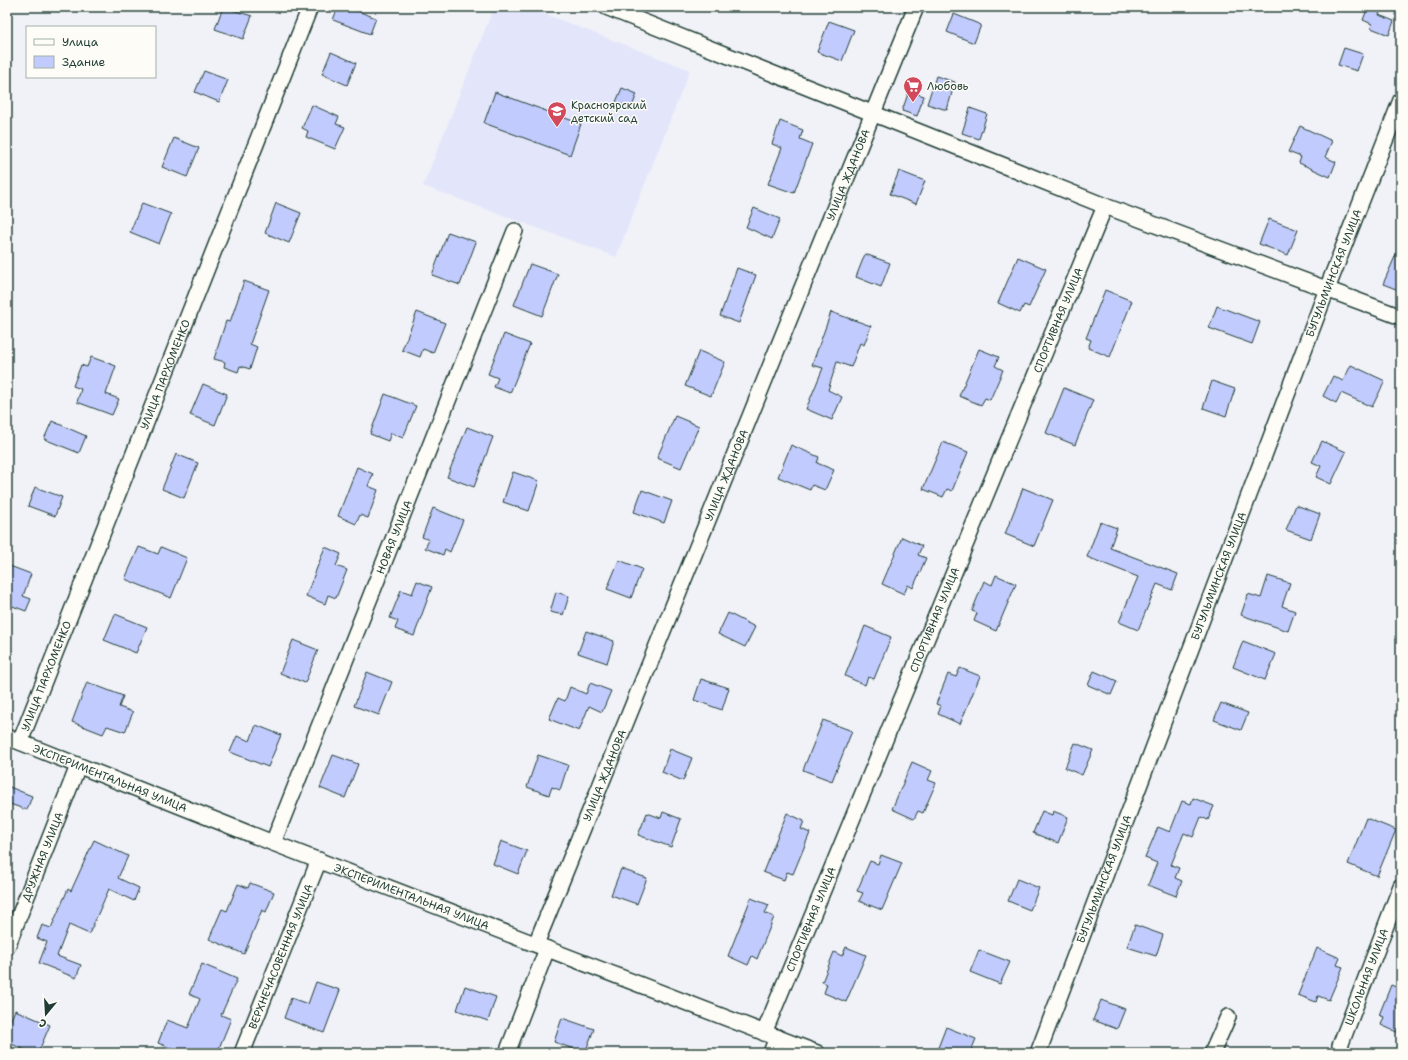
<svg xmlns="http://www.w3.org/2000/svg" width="1408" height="1060" font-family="'Shantell Sans',sans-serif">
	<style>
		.built { fill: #e3e6fa }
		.building { fill: #c2cbfd; stroke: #1f3d34 }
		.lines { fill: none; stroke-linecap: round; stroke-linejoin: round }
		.minor-casing { stroke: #1f3d34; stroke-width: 18 }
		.minor { stroke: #fdfcf7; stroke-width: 15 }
		.labels { text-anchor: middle; stroke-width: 3; stroke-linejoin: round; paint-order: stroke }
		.poi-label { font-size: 11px; fill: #1f3d34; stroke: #fdfcf7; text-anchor: start }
		.street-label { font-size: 11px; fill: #1f3d34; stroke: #fdfcf7 }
	</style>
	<rect width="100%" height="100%" fill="#f1f2f8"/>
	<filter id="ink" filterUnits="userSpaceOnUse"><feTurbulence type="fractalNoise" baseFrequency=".025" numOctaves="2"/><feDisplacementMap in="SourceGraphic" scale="8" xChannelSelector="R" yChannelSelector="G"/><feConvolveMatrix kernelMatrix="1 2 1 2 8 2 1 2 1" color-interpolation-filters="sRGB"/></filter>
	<g filter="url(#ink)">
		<!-- built -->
		<path class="built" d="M494 7H527L690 70 616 257 423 186Z"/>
		<!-- building -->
		<path class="building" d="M223 7 252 16 243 39 215 29Z
			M338 7H347L376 18 370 34 333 20Z
			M1368 7H1382L1379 15 1394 21 1389 35 1371 28 1372 24 1363 20Z
			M954 14 981 25 974 43 947 32Z
			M829 21 854 30 842 61 817 52Z
			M1344 48 1363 54 1357 71 1338 65Z
			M331 52 356 63 347 85 322 74Z
			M204 71 228 80 219 102 195 92Z
			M936 76 955 82 947 110 927 104Z
			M622 88 637 94 631 109 616 102Z
			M909 91 924 96 917 116 902 111Z
			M495 92 581 124 570 155 484 123Z
			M312 105 339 117 336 124 345 127 335 149 306 137 308 131 302 128Z
			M970 108 987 114 979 139 962 133Z
			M780 121 803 130 800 139 812 144 794 193 768 184 782 148 772 144Z
			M1300 126 1332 141 1325 157 1336 162 1330 177 1299 163 1301 157 1288 152Z
			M174 138 199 148 187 177 162 167Z
			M899 171 925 181 916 204 890 194Z
			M142 203 171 214 159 244 130 232Z
			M276 203 301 213 289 243 265 233Z
			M754 208 780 219 772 239 746 227Z
			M1269 219 1298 230 1288 255 1259 244Z
			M448 232 476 242 460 285 432 275Z
			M1401 243V291L1383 284Z
			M865 254 890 263 881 287 856 277Z
			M1018 257 1046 269 1029 307 1024 305 1020 313 998 303Z
			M530 264 558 274 542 316 514 305Z
			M737 268 756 275 739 323 720 316Z
			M244 281 269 290 250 344 257 347 250 369 240 366 238 372 224 367 225 362 214 359 226 321 230 322Z
			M1105 290 1132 301 1110 357 1088 348 1091 340 1086 338Z
			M1217 306 1260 322 1252 344 1209 328Z
			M417 312 445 323 433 353 423 349 420 357 402 350Z
			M831 312 871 326 864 345 860 343 851 367 837 362 828 390 842 397 832 420 806 409 823 368 812 365Z
			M504 334 530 344 510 393 494 387 498 378 488 374Z
			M979 349 999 357 995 366 1003 370 990 400 985 398 981 405 959 396Z
			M699 351 725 362 711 396 685 386Z
			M91 357 116 366 106 394 119 399 112 415 77 402 81 389 73 386 81 365 87 367Z
			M1351 365 1385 381 1372 407 1341 393 1336 403 1323 396 1333 376 1343 381Z
			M1212 381 1235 389 1226 416 1203 408Z
			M203 384 227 394 215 425 190 415Z
			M1064 388 1093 400 1075 445 1046 433Z
			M385 394 416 406 403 438 391 433 388 441 370 434Z
			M675 416 699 426 681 468 657 458Z
			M52 421 86 436 79 453 44 439Z
			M467 427 493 437 474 487 447 477Z
			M1322 441 1346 452 1331 484 1316 477 1321 466 1312 462Z
			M943 442 968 452 952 491 947 489 943 497 923 489Z
			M791 445 819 457 817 463 834 470 825 490 812 485 810 490 778 477Z
			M176 454 198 463 184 498 162 489Z
			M357 467 373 474 368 486 378 490 368 518 360 515 356 524 338 516Z
			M513 472 539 481 529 511 503 502Z
			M35 487 62 497 55 516 28 506Z
			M1023 488 1053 500 1034 546 1005 534Z
			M642 490 672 501 664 523 634 512Z
			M1296 505 1320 514 1311 539 1286 530Z
			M433 508 463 520 450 552 445 549 443 555 425 548 429 540 422 537Z
			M1100 522 1117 528 1110 548 1178 574 1172 590 1157 584 1138 630 1119 622 1138 577 1087 557Z
			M902 537 922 546 918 555 926 558 913 588 908 585 904 594 882 584Z
			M139 547 158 554 161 547 187 558 171 598 125 579Z
			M325 547 341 554 336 566 347 570 336 598 328 595 325 604 306 596Z
			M619 560 642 569 631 598 607 589Z
			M7 565 31 574 23 596 31 599 26 611 7 604Z
			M996 575 1016 584 996 631 974 621 977 613 972 611 984 581 992 585Z
			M1268 576 1290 583 1282 606 1295 611 1288 631 1241 615 1248 594 1261 598Z
			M417 581 432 587 414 636 395 629 398 621 390 618 401 590 412 594Z
			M556 592 569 596 563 615 550 612Z
			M728 613 755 627 745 647 718 634Z
			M115 614 147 627 136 653 104 640Z
			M865 626 891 637 874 679 868 677 865 685 845 676Z
			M586 631 614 641 607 663 578 653Z
			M293 640 318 650 305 683 280 673Z
			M1243 641 1276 654 1265 680 1233 667Z
			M960 668 980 676 960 724 938 714 941 706 936 704 948 674 956 677Z
			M1094 671 1117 681 1111 695 1088 685Z
			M367 672 392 682 379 715 354 706Z
			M701 679 729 688 722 710 694 700Z
			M87 682 123 696 119 707 133 712 125 732 107 726 103 734 72 722Z
			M590 683 611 691 602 712 589 706 579 731 549 719 558 698 565 701 570 687 586 694Z
			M1221 703 1248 713 1241 730 1214 720Z
			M823 720 852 731 832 781 803 770Z
			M256 725 281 735 268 767 230 752 237 736 250 741Z
			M1075 743 1093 750 1082 775 1065 768Z
			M670 749 692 758 683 781 662 772Z
			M333 755 358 764 345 798 320 788Z
			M538 755 568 765 560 790 552 787 549 795 527 787Z
			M912 762 932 771 928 780 936 783 923 813 918 811 914 819 892 809Z
			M7 786 32 796 27 810 7 803Z
			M1193 798 1214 806 1208 820 1201 817 1193 837 1184 833 1171 865 1179 868 1175 878 1182 881 1176 896 1148 885 1157 863 1145 858 1158 827 1170 832 1182 801 1191 804Z
			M1042 811 1052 815 1053 811 1068 817 1058 843 1033 833Z
			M663 812 681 819 671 847 638 835 647 813 661 818Z
			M787 813 804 821 801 829 810 833 793 874 787 872 784 880 763 872Z
			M1366 818 1396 830 1377 876 1348 864Z
			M94 840 128 856 118 878 139 888 134 901 109 889 89 934 69 925 57 956 81 965 76 978 39 963 47 942 37 938 42 925 51 928 68 889 71 891Z
			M501 841 527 851 518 874 493 864Z
			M881 855 902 863 882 910 859 901 863 893 857 891 870 861 878 864Z
			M621 869 647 878 637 904 611 895Z
			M1017 879 1039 888 1030 910 1008 901Z
			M250 883 274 892 266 912 262 910 244 954 209 939 222 909 227 911 238 884 248 888Z
			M751 898 769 905 765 913 774 917 757 959 752 956 748 965 728 956Z
			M1135 925 1163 935 1156 956 1127 947Z
			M846 947 866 955 846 1002 824 993 827 984 822 982 834 952 842 956Z
			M1317 948 1340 958 1337 965 1343 967 1329 1000 1318 996 1316 1002 1298 995Z
			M979 950 1010 962 1000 984 970 972Z
			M202 964 237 979 221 1015 231 1019 217 1053H183L158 1043 167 1020 188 1028 200 999 189 994Z
			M316 982 340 990 324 1033 284 1018 291 998 308 1004Z
			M1391 985 1401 989V1034L1381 1025 1384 1017 1379 1015Z
			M465 986 496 997 488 1021 457 1010Z
			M1101 1000 1125 1009 1117 1029 1093 1020Z
			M15 1010 50 1025 38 1053H32L7 1042V1029Z
			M562 1018 594 1029 585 1053 554 1042Z
			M946 1027 976 1039 970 1053H936Z"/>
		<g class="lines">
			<!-- minor casing -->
			<g class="minor-casing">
				<g id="minor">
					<path d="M606 7 1105 206 1401 317"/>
					<path id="s1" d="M7 737 273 843 817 1053"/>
					<path id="s2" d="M20 742 310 7"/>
					<path id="s3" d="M273 843 515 231"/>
					<path id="s4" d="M536 944 916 7"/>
					<path id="s5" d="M7 947 78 766"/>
					<path id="s6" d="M764 1033 1105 206"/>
					<path id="s7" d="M1340 1046 1401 886"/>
					<path id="s8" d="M242 1053 319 860"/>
					<path d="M507 1053 547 949"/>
					<path d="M771 1053 777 1037"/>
					<path id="s9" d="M1038 1053 1327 289 1401 100"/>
					<path d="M1212 1053 1228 1017"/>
				</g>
			</g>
			<!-- minor -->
			<use href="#minor" class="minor"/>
		</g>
	</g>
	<!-- icons -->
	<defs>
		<g id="supermarket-pin" transform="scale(1)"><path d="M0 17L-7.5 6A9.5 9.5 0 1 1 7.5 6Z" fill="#d1495b" stroke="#fdfcf7"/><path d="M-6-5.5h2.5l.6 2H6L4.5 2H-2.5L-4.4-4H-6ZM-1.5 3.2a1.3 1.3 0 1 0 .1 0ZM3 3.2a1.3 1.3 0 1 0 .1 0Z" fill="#fff"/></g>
		<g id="school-pin" transform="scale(1)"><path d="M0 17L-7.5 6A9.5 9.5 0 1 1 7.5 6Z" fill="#d1495b" stroke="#fdfcf7"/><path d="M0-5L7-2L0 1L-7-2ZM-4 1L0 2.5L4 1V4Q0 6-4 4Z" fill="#fff"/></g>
	</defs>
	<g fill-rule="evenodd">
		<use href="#supermarket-pin" x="913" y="86"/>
		<use href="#school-pin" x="557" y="111"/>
	</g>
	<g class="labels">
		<!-- poi labels -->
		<g class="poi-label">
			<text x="927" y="90">Любовь</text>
			<text x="571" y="109">Красноярский<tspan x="571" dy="13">детский сад</tspan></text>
		</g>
		<!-- street labels -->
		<g class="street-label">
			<text dy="4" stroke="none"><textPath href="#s4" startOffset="830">УЛИЦА ЖДАНОВА</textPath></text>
			<text dy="4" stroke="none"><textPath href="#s9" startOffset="834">БУГУЛЬМИНСКАЯ УЛИЦА</textPath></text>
			<text dy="4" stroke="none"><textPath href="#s6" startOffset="771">СПОРТИВНАЯ УЛИЦА</textPath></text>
			<text dy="4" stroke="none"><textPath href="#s2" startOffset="395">УЛИЦА ПАРХОМЕНКО</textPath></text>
			<text dy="4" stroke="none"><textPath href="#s4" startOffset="506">УЛИЦА ЖДАНОВА</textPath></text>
			<text dy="4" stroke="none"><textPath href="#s3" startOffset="329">НОВАЯ УЛИЦА</textPath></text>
			<text dy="4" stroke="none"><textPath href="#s9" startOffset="510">БУГУЛЬМИНСКАЯ УЛИЦА</textPath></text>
			<text dy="4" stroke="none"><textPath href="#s6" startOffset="447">СПОРТИВНАЯ УЛИЦА</textPath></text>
			<text dy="4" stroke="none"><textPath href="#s2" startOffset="71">УЛИЦА ПАРХОМЕНКО</textPath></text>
			<text dy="4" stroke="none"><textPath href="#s4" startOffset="182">УЛИЦА ЖДАНОВА</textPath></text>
			<text dy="4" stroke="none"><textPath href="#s1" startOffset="111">ЭКСПЕРИМЕНТАЛЬНАЯ УЛИЦА</textPath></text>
			<text dy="4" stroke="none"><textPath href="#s5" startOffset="97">ДРУЖНАЯ УЛИЦА</textPath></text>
			<text dy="4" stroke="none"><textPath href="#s9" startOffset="186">БУГУЛЬМИНСКАЯ УЛИЦА</textPath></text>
			<text dy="4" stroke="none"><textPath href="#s1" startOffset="435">ЭКСПЕРИМЕНТАЛЬНАЯ УЛИЦА</textPath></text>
			<text dy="4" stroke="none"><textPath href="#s6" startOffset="123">СПОРТИВНАЯ УЛИЦА</textPath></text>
			<text dy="4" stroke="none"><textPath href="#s8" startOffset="104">ВЕРХНЕЧАСОВЕННАЯ УЛИЦА</textPath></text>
			<text dy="4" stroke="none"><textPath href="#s7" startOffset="74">ШКОЛЬНАЯ УЛИЦА</textPath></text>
		</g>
	</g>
	<!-- margin -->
	<rect width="1408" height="1060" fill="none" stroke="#fdfcf7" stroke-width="24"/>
	<rect x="12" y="12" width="1384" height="1036" fill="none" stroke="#1f3d34" stroke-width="1.5" filter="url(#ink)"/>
	<!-- legend -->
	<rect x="26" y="26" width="130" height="52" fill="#fdfcf7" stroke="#a4b0a9"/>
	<rect x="34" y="39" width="20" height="6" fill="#fdfcf7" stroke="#a4b0a9"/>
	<text x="62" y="46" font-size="12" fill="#1f3d34">Улица</text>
	<rect x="34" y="56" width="20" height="12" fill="#c2cbfd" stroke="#a4b0a9"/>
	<text x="62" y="66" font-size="12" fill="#1f3d34">Здание</text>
	<!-- north arrow -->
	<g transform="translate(46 1014) rotate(198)" stroke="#fdfcf7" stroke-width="3" paint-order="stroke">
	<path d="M0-3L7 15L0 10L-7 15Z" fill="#1f3d34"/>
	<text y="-6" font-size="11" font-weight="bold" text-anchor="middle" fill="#1f3d34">С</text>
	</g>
</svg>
